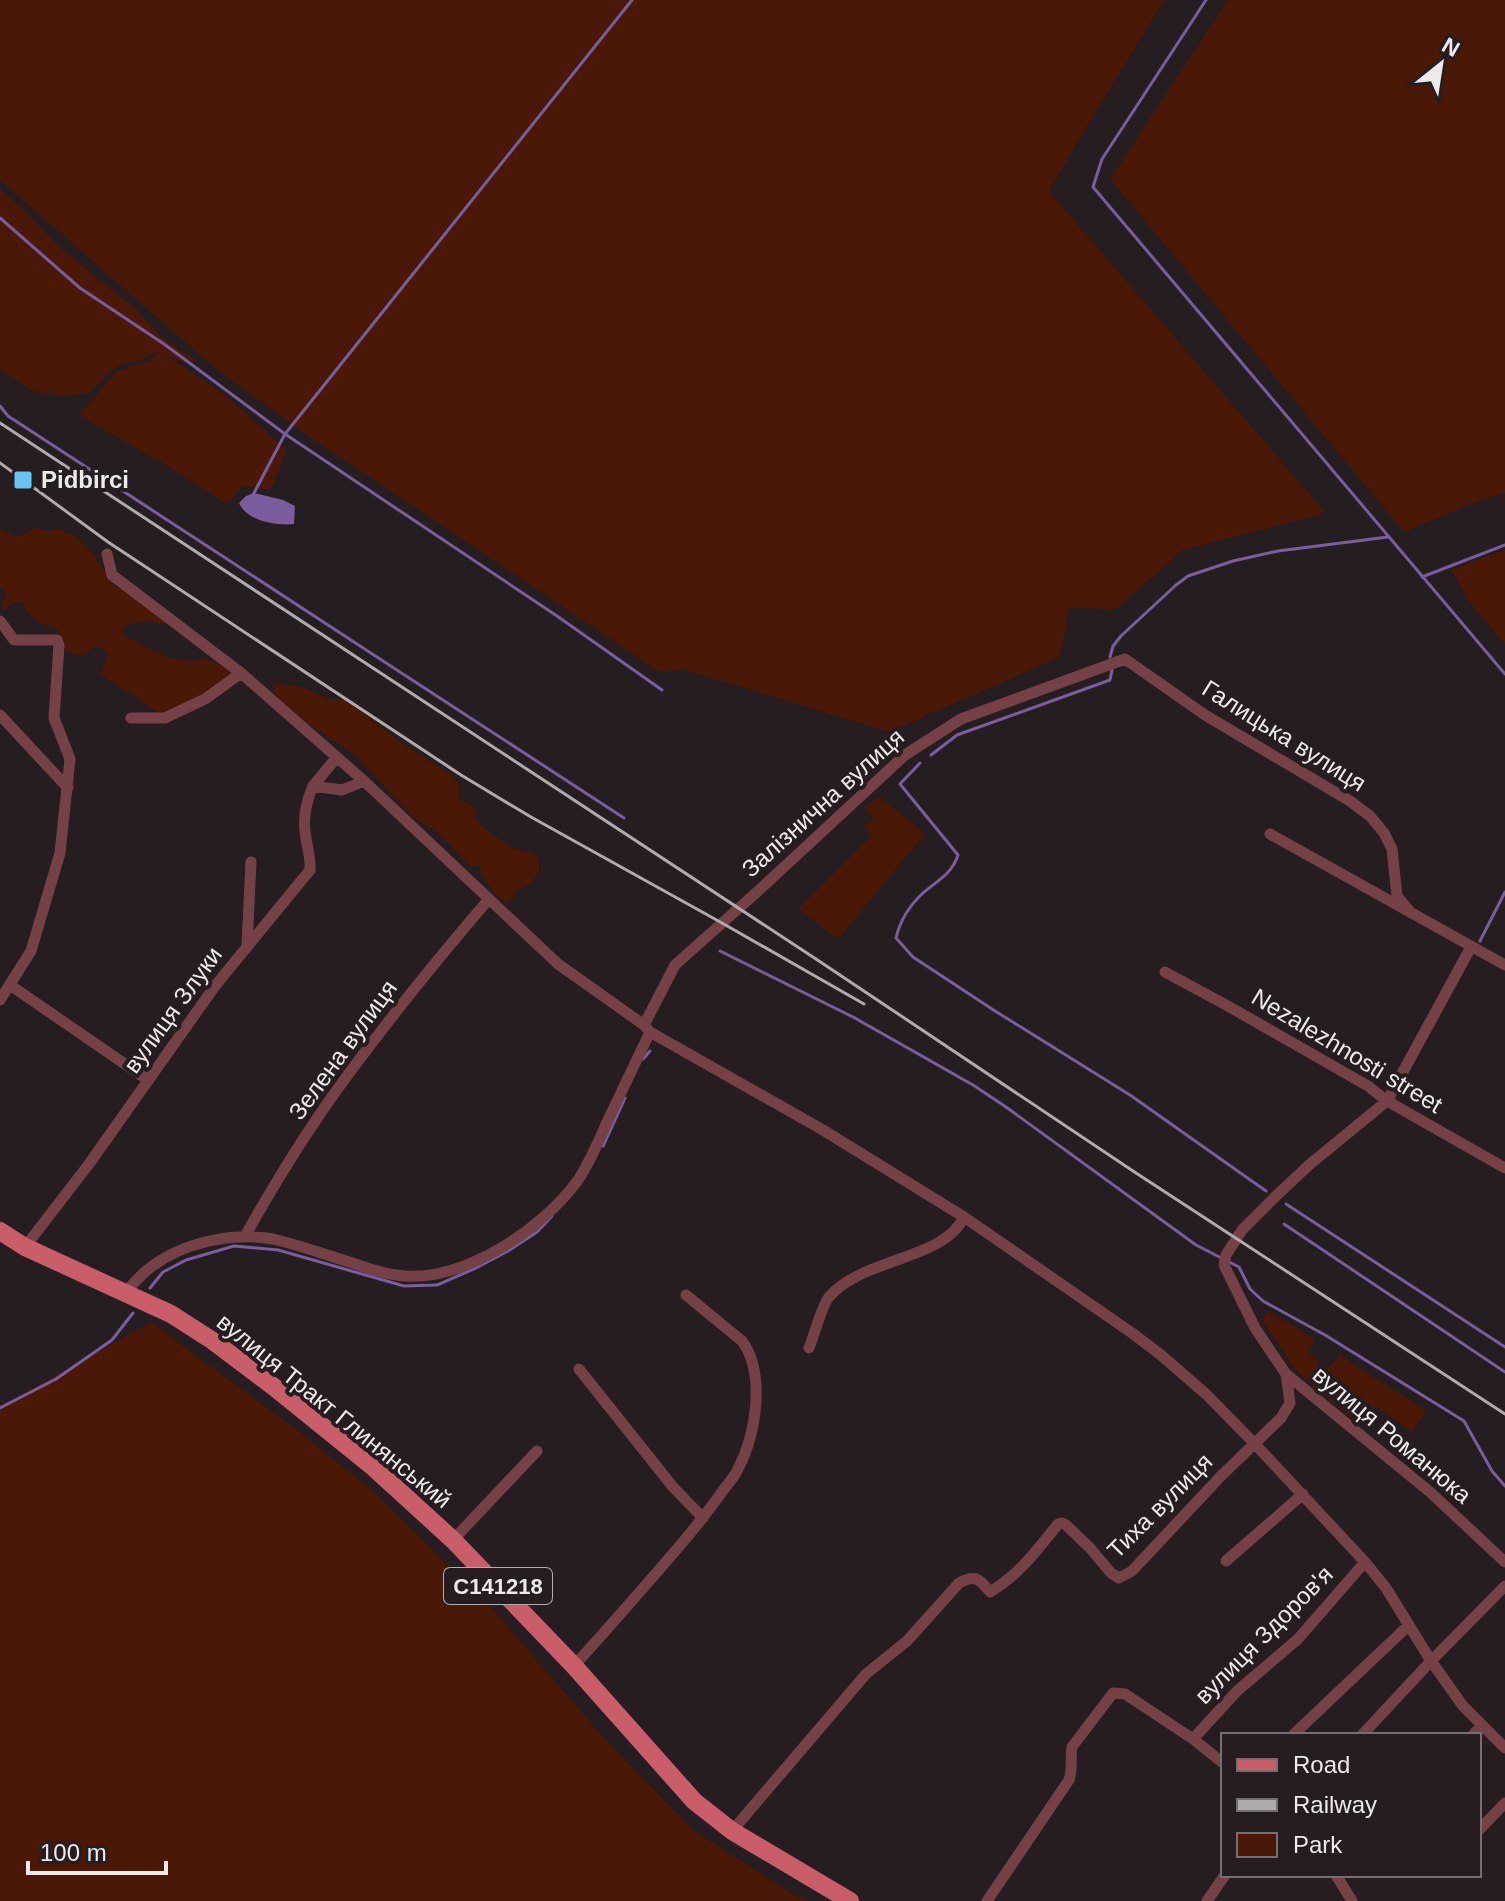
<svg xmlns="http://www.w3.org/2000/svg" width="1505" height="1901" font-family="Helvetica,sans-serif">
	<style>
		.green { fill: #4a1807 }
		.water { fill: #795d9e }
		.lines { fill: none; stroke-linecap: round; stroke-linejoin: round }
		.stream { stroke: #795d9e; stroke-width: 3 }
		.street { stroke: #754146; stroke-width: 11 }
		.primary { stroke: #ca5d6a; stroke-width: 18 }
		.rail { stroke: #b0aaac; stroke-width: 3 }
		.poi-dot { fill: #69c4f1; stroke: #251d20; stroke-width: 3 }
		.labels { text-anchor: middle; stroke-width: 8; stroke-linejoin: round; paint-order: stroke }
		.shield { fill: #251d20; stroke: #b2acae; stroke-width: 2 }
		.shield-label { font-size: 22px; font-weight: bold; fill: #eee9eb }
		.poi-label { font-size: 24px; font-weight: bold; fill: #eee9eb; stroke: #251d20; text-anchor: start }
		.street-label { font-size: 24px; fill: #eee9eb; stroke: #251d20 }
	</style>
	<rect width="100%" height="100%" fill="#251d20"/>
	<!-- green -->
	<path class="green" d="M0 0H1164L1084 131 1049 191 1326 513 1183 550 1116 609 1069 608 1060 657 889 732 686 670 658 671 307 435 216 369 0 180Z
		M1228 0H1505V493L1481 500 1404 532 1110 179Z
		M0 189 22 208 63 250 133 306 162 338 198 361 185 363 165 354 226 396 287 450 271 490 243 486 227 504 159 461 89 421 80 414 116 372 151 361 158 351 143 359 117 366 90 392 77 395 63 396 33 391 0 370Z
		M35 528 48 531 59 529 76 537 90 549 114 586 130 594 167 620 166 624 142 621 124 626V636L167 657 186 661 208 660 221 665 235 674 214 690 165 714 149 707 139 698 100 675 108 654 100 646C81 651 88 663 65 650L61 641 60 631C41 622 32 623 22 602L11 603 4 610 1 603 7 593 0 588V529L16 537 29 532Z
		M1505 550V644L1470 603 1451 570Z
		M273 683 302 687 329 699H340L349 703 408 747 450 774 457 780 460 790 458 799 468 803 476 809V819L490 833 515 849 534 853C546 868 536 884 518 889L514 897 506 903C493 893 484 882 479 866H469L447 841 432 829 415 819 355 755 307 723 277 697Z
		M880 797 925 834 838 939 798 909 872 835 864 826 874 818 864 807Z
		M1268 1311 1315 1339 1308 1352 1327 1369 1340 1355 1426 1411 1412 1432 1376 1406 1359 1425 1295 1370 1262 1319Z
		M151 1322 293 1427 372 1490 499 1616 604 1738 693 1830 791 1893 809 1901H0V1407Z"/>
	<!-- water -->
	<path class="water" d="M254 493 283 500 295 506 294 524C276 526 247 521 239 503L246 496Z"/>
	<g class="lines">
		<!-- stream -->
		<path class="stream" d="M1206 0 1102 159 1093 187 1505 674
			M0 218 80 288 164 344 285 434 557 616 662 690
			M0 406 8 416C213 552 419 683 624 818
			M253 495 285 434 632 0
			M1422 577 1505 545
			M1110 657 1113 646 1121 636 1176 585 1188 576 1233 561 1278 551 1388 537
			M931 755 957 735 1110 680 1112 670
			M920 763 900 784 958 855C952 874 937 881 923 893 910 905 900 921 896 938L913 957 995 1011 1130 1095 1266 1191
			M1480 941 1505 892
			M720 951 853 1017 973 1085 1006 1107 1196 1245 1239 1267 1250 1289 1263 1301 1325 1335 1464 1421 1492 1471 1505 1486
			M643 1059 650 1051
			M603 1146 625 1098
			M1286 1204 1505 1347
			M1284 1224 1505 1372
			M150 1288 163 1272 186 1260 234 1246 278 1250 404 1286 437 1285 476 1268 508 1251 537 1232 552 1216
			M0 1408 56 1379 112 1340 133 1313"/>
		<!-- street -->
		<path class="street" d="M107 554 112 575 241 673 364 781 558 964 644 1025
			M0 621 14 640H57L59 645 54 718 70 759 60 853 31 951 0 1000
			M0 715 68 788
			M131 718H165L205 699 241 673
			M313 786 337 757
			M1270 834 1505 965
			M247 945 251 862
			M1165 972 1228 1006 1368 1086 1387 1101 1505 1168
			M10 985 148 1080
			M650 1032 823 1130 964 1217 1132 1333 1161 1355 1207 1395 1254 1443 1365 1562 1386 1588 1431 1661 1463 1706 1505 1748
			M650 1032 644 1025 675 965 757 892 905 755 961 719 1125 659 1205 715 1350 801 1370 816 1384 833 1392 849 1397 896 1411 913
			M245 1236C276 1181 309 1127 347 1076 392 1015 440 956 489 899
			M25 1247 89 1164 215 986 310 870C311 856 306 844 305 831 303 817 307 799 313 786L342 790 364 781
			M125 1293C133 1284 141 1274 151 1267 184 1242 233 1232 273 1239 296 1244 320 1253 343 1260 360 1265 378 1273 396 1275 460 1285 542 1230 578 1180 590 1162 599 1141 608 1120 622 1091 636 1061 650 1032
			M809 1348C814 1336 822 1305 829 1297 862 1258 944 1260 964 1217
			M579 1369 673 1487 703 1518
			M1286 1374 1430 1492 1505 1562
			M453 1540 537 1451
			M1226 1561 1303 1494
			M574 1666C611 1625 647 1584 683 1542 697 1525 711 1508 724 1489 729 1483 735 1476 738 1469 756 1434 766 1374 742 1341L686 1295
			M1293 1735 1409 1625
			M1362 1735 1431 1661 1505 1586
			M1473 1735 1482 1725
			M1193 1739 1237 1691 1298 1639 1365 1562
			M1479 1830 1505 1803
			M732 1831 866 1674 907 1641 959 1583C976 1574 979 1579 990 1592 1019 1575 1037 1550 1058 1524L1062 1523 1066 1525 1090 1548 1111 1573 1119 1578 1132 1571 1221 1476 1281 1418 1290 1403 1286 1374 1255 1328 1224 1265 1226 1255 1242 1230 1276 1196 1309 1165 1387 1101 1471 947
			M1336 1875 1352 1901
			M987 1901 1069 1780C1073 1769 1070 1758 1072 1747L1113 1693 1125 1694 1193 1739 1223 1763
			M1207 1901 1225 1875"/>
		<!-- primary -->
		<path class="primary" d="M0 1231 25 1247 171 1314 213 1341 274 1387 373 1467 453 1540 574 1666 694 1801 732 1831 850 1901"/>
		<!-- rail -->
		<path class="rail" d="M0 423 819 961 1136 1173 1505 1414
			M0 463 108 542 461 775 531 817 722 923 864 1004"/>
	</g>
	<!-- markers -->
	<rect class="poi-dot" x="13" y="470" width="20" height="20" rx="4"/>
	<g class="labels">
		<!-- shield labels -->
		<rect class="shield" x="444" y="1568" width="108" height="36" rx="6"/>
		<g class="shield-label">
			<text x="498" y="1594">С141218</text>
		</g>
		<!-- poi labels -->
		<g class="poi-label">
			<text x="41" y="488">Pidbirci</text>
		</g>
		<!-- street labels -->
		<g class="street-label">
			<text transform="translate(1284 736) rotate(32)" y="8">Галицька вулиця</text>
			<text transform="translate(823 803) rotate(-42)" y="8">Залізнична вулиця</text>
			<text transform="translate(173 1010) rotate(-54)" y="8">вулиця Злуки</text>
			<text transform="translate(343 1050) rotate(-54)" y="8">Зелена вулиця</text>
			<text transform="translate(1347 1051) rotate(31)" y="8">Nezalezhnosti street</text>
			<text transform="translate(334 1411) rotate(39)" y="8">вулиця Тракт Глинянський</text>
			<text transform="translate(1392 1435) rotate(40)" y="8">вулиця Романюка</text>
			<text transform="translate(1160 1506) rotate(-45)" y="8">Тиха вулиця</text>
			<text transform="translate(1264 1635) rotate(-45)" y="8">вулиця Здоров'я</text>
		</g>
	</g>
	<!-- legend -->
	<rect x="1221" y="1733" width="260" height="144" fill="#251d20" stroke="#756f71" stroke-width="2"/>
	<rect x="1237" y="1759" width="40" height="12" fill="#ca5d6a" stroke="#756f71" stroke-width="2"/>
	<text x="1293" y="1773" font-size="24" fill="#eee9eb">Road</text>
	<rect x="1237" y="1799" width="40" height="12" fill="#b0aaac" stroke="#756f71" stroke-width="2"/>
	<text x="1293" y="1813" font-size="24" fill="#eee9eb">Railway</text>
	<rect x="1237" y="1833" width="40" height="24" fill="#4a1807" stroke="#756f71" stroke-width="2"/>
	<text x="1293" y="1853" font-size="24" fill="#eee9eb">Park</text>
	<!-- north arrow -->
	<g transform="translate(1441 64) rotate(30)" stroke="#251d20" stroke-width="6" paint-order="stroke">
	<path d="M0-6L14 30L0 20L-14 30Z" fill="#eee9eb"/>
	<text y="-12" font-size="22" font-weight="bold" text-anchor="middle" fill="#eee9eb">N</text>
	</g>
	<!-- scale -->
	<path d="M28 1861v12h138v-12" fill="none" stroke="#eee9eb" stroke-width="4"/>
	<text x="40" y="1861" font-size="24" fill="#eee9eb" stroke="#251d20" stroke-width="6" paint-order="stroke">100 m</text>
</svg>
